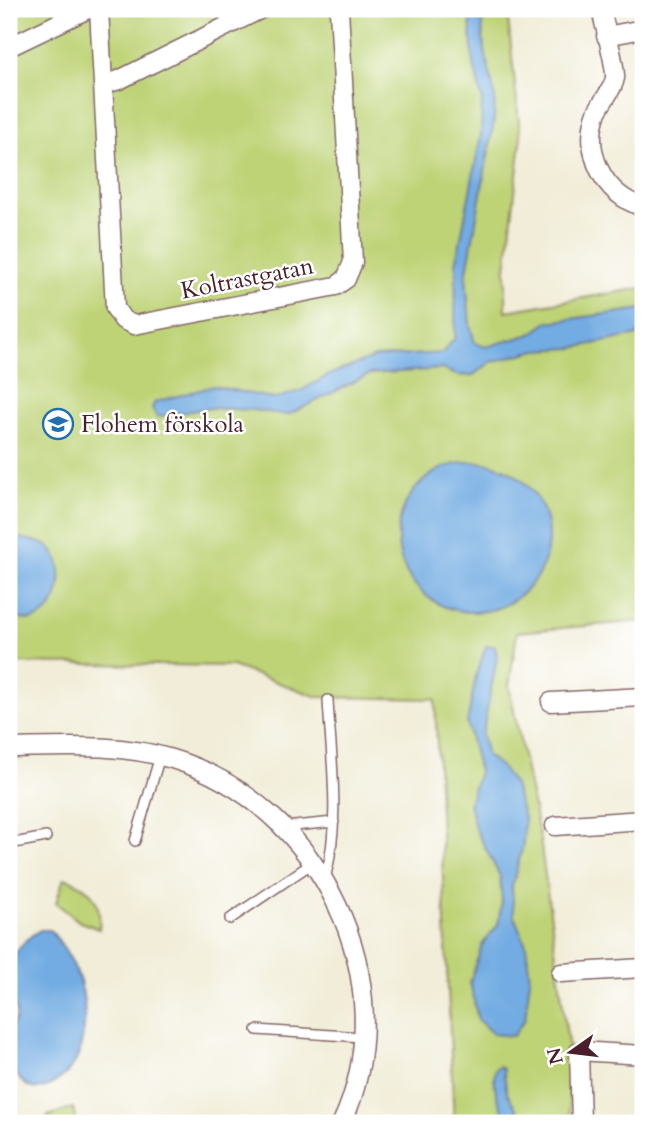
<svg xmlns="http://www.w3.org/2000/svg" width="652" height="1132" font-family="Cardo,serif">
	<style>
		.green { fill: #bed376; stroke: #847950; stroke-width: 2 }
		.water { fill: #72ace2; stroke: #5e6686; stroke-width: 2 }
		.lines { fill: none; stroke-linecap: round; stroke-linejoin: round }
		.lane-casing { stroke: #846768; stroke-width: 12 }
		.street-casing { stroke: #846768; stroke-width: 21 }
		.lane { stroke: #fff; stroke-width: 9 }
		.street { stroke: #fff; stroke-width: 18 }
		.labels { text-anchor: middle; stroke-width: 5; stroke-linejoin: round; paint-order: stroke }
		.street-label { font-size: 24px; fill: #4a1f2b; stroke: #fff }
		.poi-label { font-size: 24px; fill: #4a1f2b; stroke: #fff; text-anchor: start }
	</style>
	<rect width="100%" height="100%" fill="#fff"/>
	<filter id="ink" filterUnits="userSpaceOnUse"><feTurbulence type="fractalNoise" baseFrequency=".0143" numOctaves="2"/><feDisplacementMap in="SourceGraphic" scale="14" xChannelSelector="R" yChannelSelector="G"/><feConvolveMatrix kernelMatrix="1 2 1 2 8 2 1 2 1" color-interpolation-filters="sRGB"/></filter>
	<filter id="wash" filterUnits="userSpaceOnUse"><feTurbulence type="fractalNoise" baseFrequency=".00686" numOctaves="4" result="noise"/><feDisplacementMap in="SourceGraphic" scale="28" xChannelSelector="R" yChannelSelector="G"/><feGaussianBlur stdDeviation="1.57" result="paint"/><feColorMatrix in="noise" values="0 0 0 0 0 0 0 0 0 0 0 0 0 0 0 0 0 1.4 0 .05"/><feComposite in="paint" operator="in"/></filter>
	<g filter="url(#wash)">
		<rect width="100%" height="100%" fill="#f1edd8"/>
		<!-- green -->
		<path class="green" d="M9 9H507L521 141 506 269V311L643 288V621L517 632 509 686 540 839 568 1043 570 1123H454L435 699 318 697 232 666 9 663Z
			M64 878C91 886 102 901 99 929L80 922 56 903Z
			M73 1108 76 1123H47L48 1116Z"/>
		<!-- water -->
		<path class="water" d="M469 9H482L483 41 495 97 494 121 466 277 470 325 475 343 486 347 531 334 548 322 643 309V334L573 348 537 350 491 362 472 376 456 375 442 369 370 374 288 415 253 410 209 408 157 417 152 408 155 402 214 386 275 399 302 390 331 374 375 357 442 353 455 338 456 263 481 135 482 99 473 61Z
			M398 537a75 75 0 1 1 150 0a75 75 0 1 1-150 0Z
			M21 538C28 540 40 541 47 546 71 562 61 618 30 620 24 620 15 618 9 617V542Z
			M486 646H495L497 658 482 736 487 756 501 767 514 785 524 818 523 845 512 886 514 916 526 945 530 979 525 1019 513 1036 493 1034 478 1020 470 982 482 945 498 925 502 901 500 876 475 828 469 803 479 772 467 723 476 676Z
			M40 930H50C75 959 90 994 83 1034 81 1044 80 1055 74 1064 69 1072 62 1078 54 1083 31 1098 16 1081 9 1057 7 1049 9 1039 9 1030 23 1013 13 1005 9 990 2 964 20 942 40 930Z
			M499 1066 503 1068 507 1093 525 1123H510C499 1106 492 1089 495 1069Z"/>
	</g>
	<g filter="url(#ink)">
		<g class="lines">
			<!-- lane casing -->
			<g class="lane-casing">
				<path id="lane" d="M284 827 334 822
					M135 841 160 756
					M9 844 46 837
					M325 879C341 822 331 759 328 700
					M230 919 314 862
					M257 1030 362 1037"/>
			</g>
			<!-- street casing -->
			<g class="street-casing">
				<path id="street" d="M99 9 115 308 123 320 134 325 336 286 346 279 353 262 339 9
					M601 9C604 25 616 64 615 78 613 90 602 101 597 112 582 151 603 195 643 207
					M606 36 643 29
					M9 47 88 9
					M103 85 119 80 261 9
					M551 702 643 697
					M9 748C63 747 119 743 172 759 320 804 407 981 342 1123
					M555 826 643 820
					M561 973 643 968
					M581 1123 579 1051 643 1055"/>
			</g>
			<!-- lane -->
			<use href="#lane" class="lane"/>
			<!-- street -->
			<use href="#street" class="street"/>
		</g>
	</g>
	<!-- icons -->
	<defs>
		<g id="school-ring" transform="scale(1.575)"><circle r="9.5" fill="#fff" stroke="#1f6fb2" stroke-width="1.5"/><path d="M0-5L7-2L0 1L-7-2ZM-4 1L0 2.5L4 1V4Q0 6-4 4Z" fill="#1f6fb2"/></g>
	</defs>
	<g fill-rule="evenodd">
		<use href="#school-ring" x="58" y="424"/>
	</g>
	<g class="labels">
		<!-- street labels -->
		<g class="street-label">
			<text transform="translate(247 278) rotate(-11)" y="8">Koltrastgatan</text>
		</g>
		<!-- poi labels -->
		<g class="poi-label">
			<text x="81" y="432">Flohem förskola</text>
		</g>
	</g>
	<!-- margin -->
	<rect width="652" height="1132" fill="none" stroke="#fff" stroke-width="35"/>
	<!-- north arrow -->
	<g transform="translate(571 1052) rotate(256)" stroke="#ffffff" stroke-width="5" paint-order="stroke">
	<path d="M0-5L12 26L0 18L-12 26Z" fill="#4a1f2b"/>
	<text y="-10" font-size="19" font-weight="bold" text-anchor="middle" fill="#4a1f2b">N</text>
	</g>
</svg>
